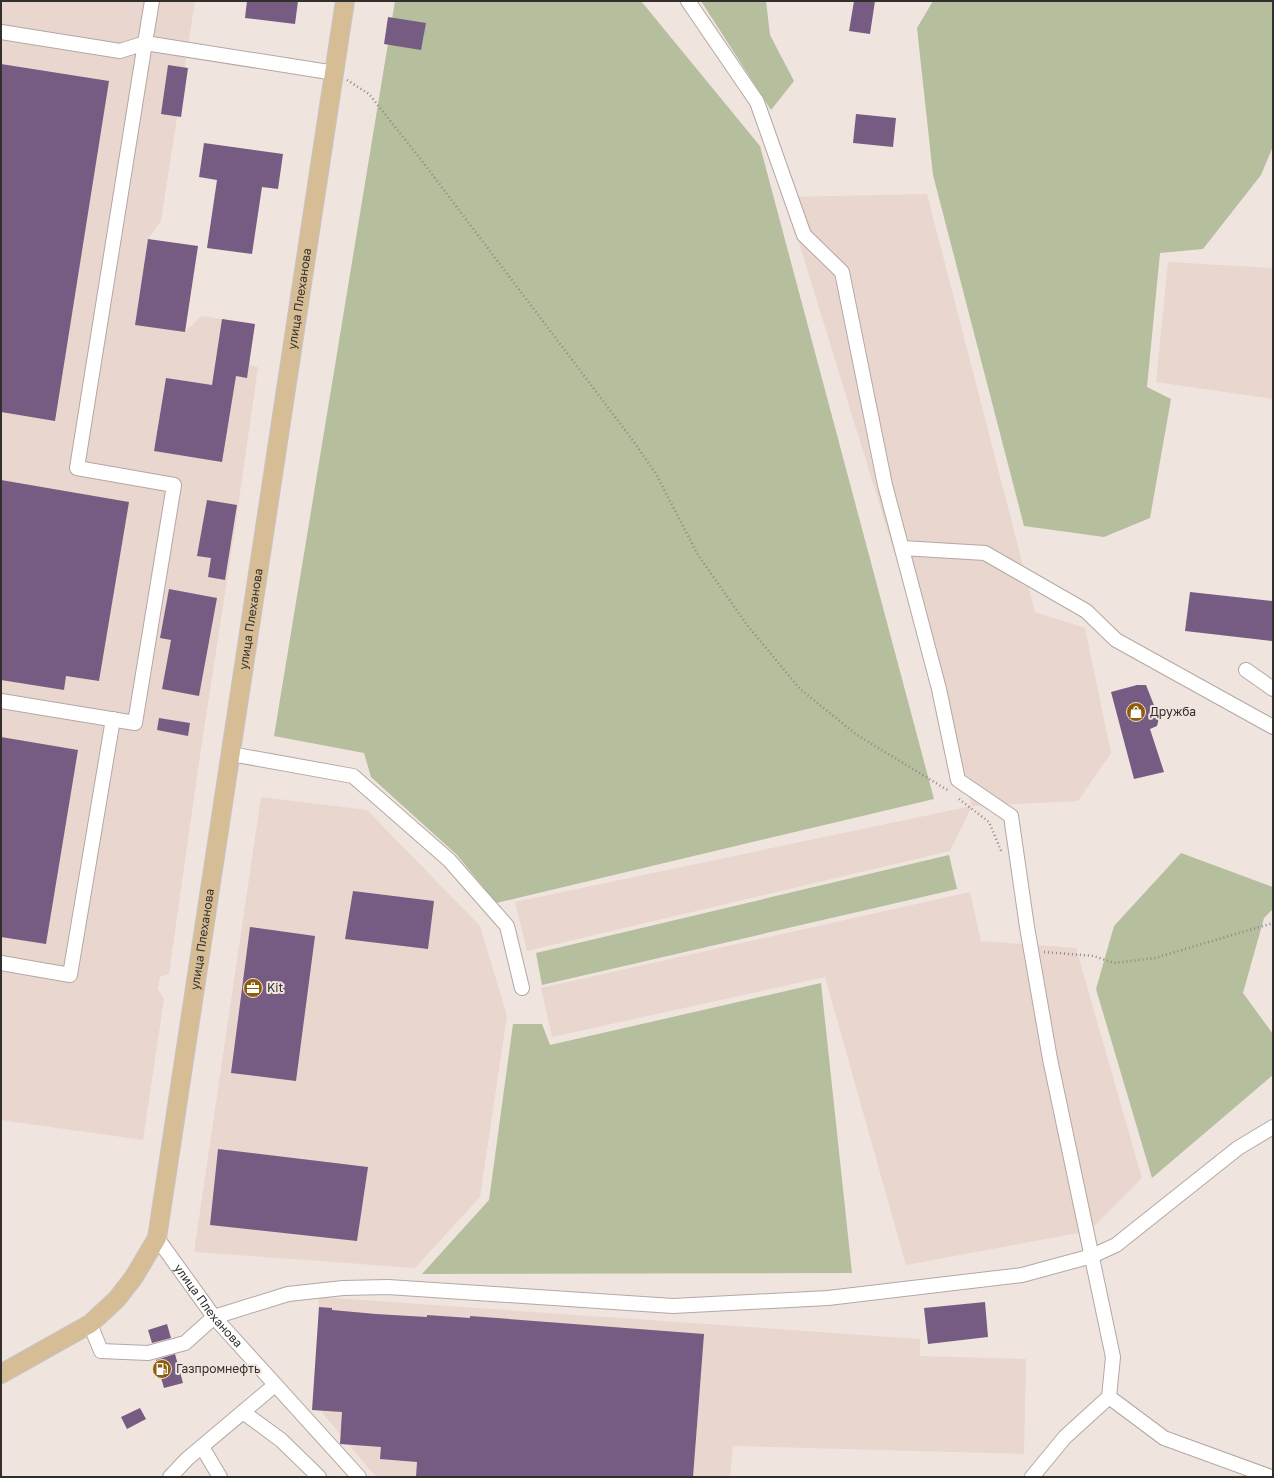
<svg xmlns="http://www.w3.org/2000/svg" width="1274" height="1478" font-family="'Golos Text',sans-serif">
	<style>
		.built { fill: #e9d6ce }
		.green { fill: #b5be9d }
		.building { fill: #765c82 }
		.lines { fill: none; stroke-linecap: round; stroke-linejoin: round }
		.minor-casing { stroke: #b3a8a3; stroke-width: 16 }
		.major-casing { stroke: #c6c5c4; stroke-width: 20 }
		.path { stroke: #8f8784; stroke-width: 2.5; stroke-dasharray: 1 3; stroke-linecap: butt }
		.minor { stroke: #fff; stroke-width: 14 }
		.major { stroke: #d6bd95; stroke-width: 18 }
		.labels { text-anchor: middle; stroke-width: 4; stroke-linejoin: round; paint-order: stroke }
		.street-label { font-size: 12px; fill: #332f2d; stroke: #f0e4df }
		.poi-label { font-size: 12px; fill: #332f2d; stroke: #f0e4df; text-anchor: start }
	</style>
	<rect width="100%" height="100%" fill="#f0e4df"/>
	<!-- built -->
	<path class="built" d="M1 1H195L161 221 148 239 135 324 185 332 201 316 255 324 248 365 258 367 235 528 199 762 169 974 160 977 158 989 164 999 143 1140 1 1120Z
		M927 194 1035 612 1085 628 1111 753 1078 801 972 806 950 851 527 951 515 902 972 806 785 197Z
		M1168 262 1273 268V399L1156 382Z
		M261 797 367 810 480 926 507 1016 480 1197 415 1268 194 1252Z
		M970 892 981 941 1076 948 1142 1178 1089 1231 906 1265 825 977 552 1037 541 988Z
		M319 1297 920 1339V1356L1026 1359 1024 1454 733 1446 730 1477H376L315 1404Z"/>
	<!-- green -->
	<path class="green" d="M395 1H641L760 146 934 799 496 903 457 855 371 777 364 753 274 736Z
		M701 1H766L770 35 794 81 771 110Z
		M933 1H1273V146L1261 175 1203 249 1160 253 1147 387 1171 399 1150 518 1104 537 1024 526 933 175 917 28Z
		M1181 853 1273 887V909L1264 918 1243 993 1273 1034V1075L1152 1178 1096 989 1114 926Z
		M949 855 957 889 542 985 536 953Z
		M821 983 852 1273 422 1274 489 1200 513 1024H542L550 1045Z"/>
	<!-- building -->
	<path class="building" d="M247 1H298L295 24 245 18Z
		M854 1H875L870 34 849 31Z
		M388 17 426 23 421 50 384 44Z
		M1 64 109 81 55 421 1 412Z
		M168 65 188 68 181 117 161 114Z
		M856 114 896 118 893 147 853 143Z
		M204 143 283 154 278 189 262 187 252 254 207 248 217 180 199 177Z
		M148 239 198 246 185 332 135 325Z
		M222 319 255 324 247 378 236 376 222 462 154 451 166 378 212 385Z
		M1 480 129 502 99 681 66 676 64 690 1 680Z
		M207 500 237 505 225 580 208 577 211 558 197 556Z
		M169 589 217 598 199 696 162 689 171 640 160 638Z
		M1190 592 1273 601V641L1185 631Z
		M1137 685H1146L1159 718 1157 726 1150 729 1164 772 1134 779 1111 692Z
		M159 718 190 723 188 736 157 730Z
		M1 737 78 750 46 944 1 937Z
		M353 891 434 901 428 949 345 939Z
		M250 927 315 936 296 1081 231 1073Z
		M218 1149 368 1167 357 1241 210 1225Z
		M985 1302 988 1337 928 1344 924 1308Z
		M319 1307 332 1308V1310L376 1314 427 1317V1315L470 1318V1316L704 1334 693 1477H416L417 1462 380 1459 381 1447 340 1444 342 1412 312 1410Z
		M167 1324 171 1338 152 1343 148 1330Z
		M175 1354 183 1383 164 1388 156 1360Z
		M140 1408 146 1419 127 1429 121 1417Z"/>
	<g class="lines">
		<!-- minor casing -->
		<g class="minor-casing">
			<g id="minor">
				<path d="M152 1 145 43 335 73"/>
				<path d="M688 1 757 102 804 235 842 272 885 485 939 689 958 780 1011 816 1027 927 1050 1059 1113 1357 1109 1397 1065 1437 1032 1477"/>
				<path d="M1 32 120 51 145 43 77 468 174 485 135 723 1 701"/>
				<path d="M902 548 985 553 1086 611 1116 640 1273 727"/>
				<path d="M1246 670 1273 689"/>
				<path d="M231 754 353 776 449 860 507 926 522 988"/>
				<path d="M1 963 70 975 113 719"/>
				<path id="s1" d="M157 1238 214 1317 359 1477"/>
				<path d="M90 1324 101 1351 148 1353 185 1343 214 1317 288 1294 343 1288 388 1287 673 1306 828 1298 1022 1275 1092 1256 1116 1245 1238 1148 1273 1127"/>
				<path d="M1109 1397 1164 1438 1271 1477"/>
				<path d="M243 1412 281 1440 319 1477"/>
				<path d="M202 1447 220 1477"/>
				<path d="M170 1477 187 1459 275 1385"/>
			</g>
		</g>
		<!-- major casing -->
		<g class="major-casing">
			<g id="major">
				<path id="s2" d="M1 1374 90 1324 117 1299 134 1277 157 1238 345 1"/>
			</g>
		</g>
		<!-- path -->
		<path class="path" d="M347 80 369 94 419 157 634 442 656 474 698 555 747 625 800 689 857 735 949 791
			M959 799 989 822 1002 853
			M1044 952 1094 956 1114 963 1155 958 1273 923"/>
		<!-- minor -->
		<use href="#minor" class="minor"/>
		<!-- major -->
		<use href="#major" class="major"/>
	</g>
	<!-- icons -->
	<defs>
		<g id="shop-disc" transform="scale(1)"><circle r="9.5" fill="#8f5c0c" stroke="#f0e4df"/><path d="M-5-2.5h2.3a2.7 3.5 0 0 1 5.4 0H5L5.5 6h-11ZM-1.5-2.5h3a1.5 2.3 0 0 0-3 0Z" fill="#fff"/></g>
		<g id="office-disc" transform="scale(1)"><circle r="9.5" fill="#8f5c0c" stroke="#f0e4df"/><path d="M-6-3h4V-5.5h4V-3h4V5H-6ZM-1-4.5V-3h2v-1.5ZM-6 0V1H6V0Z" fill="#fff"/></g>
		<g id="fuel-disc" transform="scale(1)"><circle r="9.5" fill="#8f5c0c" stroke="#f0e4df"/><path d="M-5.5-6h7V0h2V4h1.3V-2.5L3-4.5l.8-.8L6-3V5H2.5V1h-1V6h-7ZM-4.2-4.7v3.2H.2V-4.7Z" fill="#fff"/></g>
	</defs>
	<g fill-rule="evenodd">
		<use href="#shop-disc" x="1136" y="712"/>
		<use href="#office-disc" x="253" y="988"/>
		<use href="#fuel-disc" x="162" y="1369"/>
	</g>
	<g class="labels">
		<!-- street labels -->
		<g class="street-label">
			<text dy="4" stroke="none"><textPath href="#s2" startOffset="1162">улица Плеханова</textPath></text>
			<text dy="4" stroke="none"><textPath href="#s2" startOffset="838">улица Плеханова</textPath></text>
			<text dy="4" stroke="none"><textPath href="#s2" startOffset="514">улица Плеханова</textPath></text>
			<text dy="4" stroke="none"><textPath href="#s1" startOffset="85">улица Плеханова</textPath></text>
		</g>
		<!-- poi labels -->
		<g class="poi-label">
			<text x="1150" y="716">Дружба</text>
			<text x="267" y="992">Kit</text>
			<text x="176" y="1373">Газпромнефть</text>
		</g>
	</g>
	<!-- border -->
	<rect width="1274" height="1478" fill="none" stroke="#332f2d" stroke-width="4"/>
</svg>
